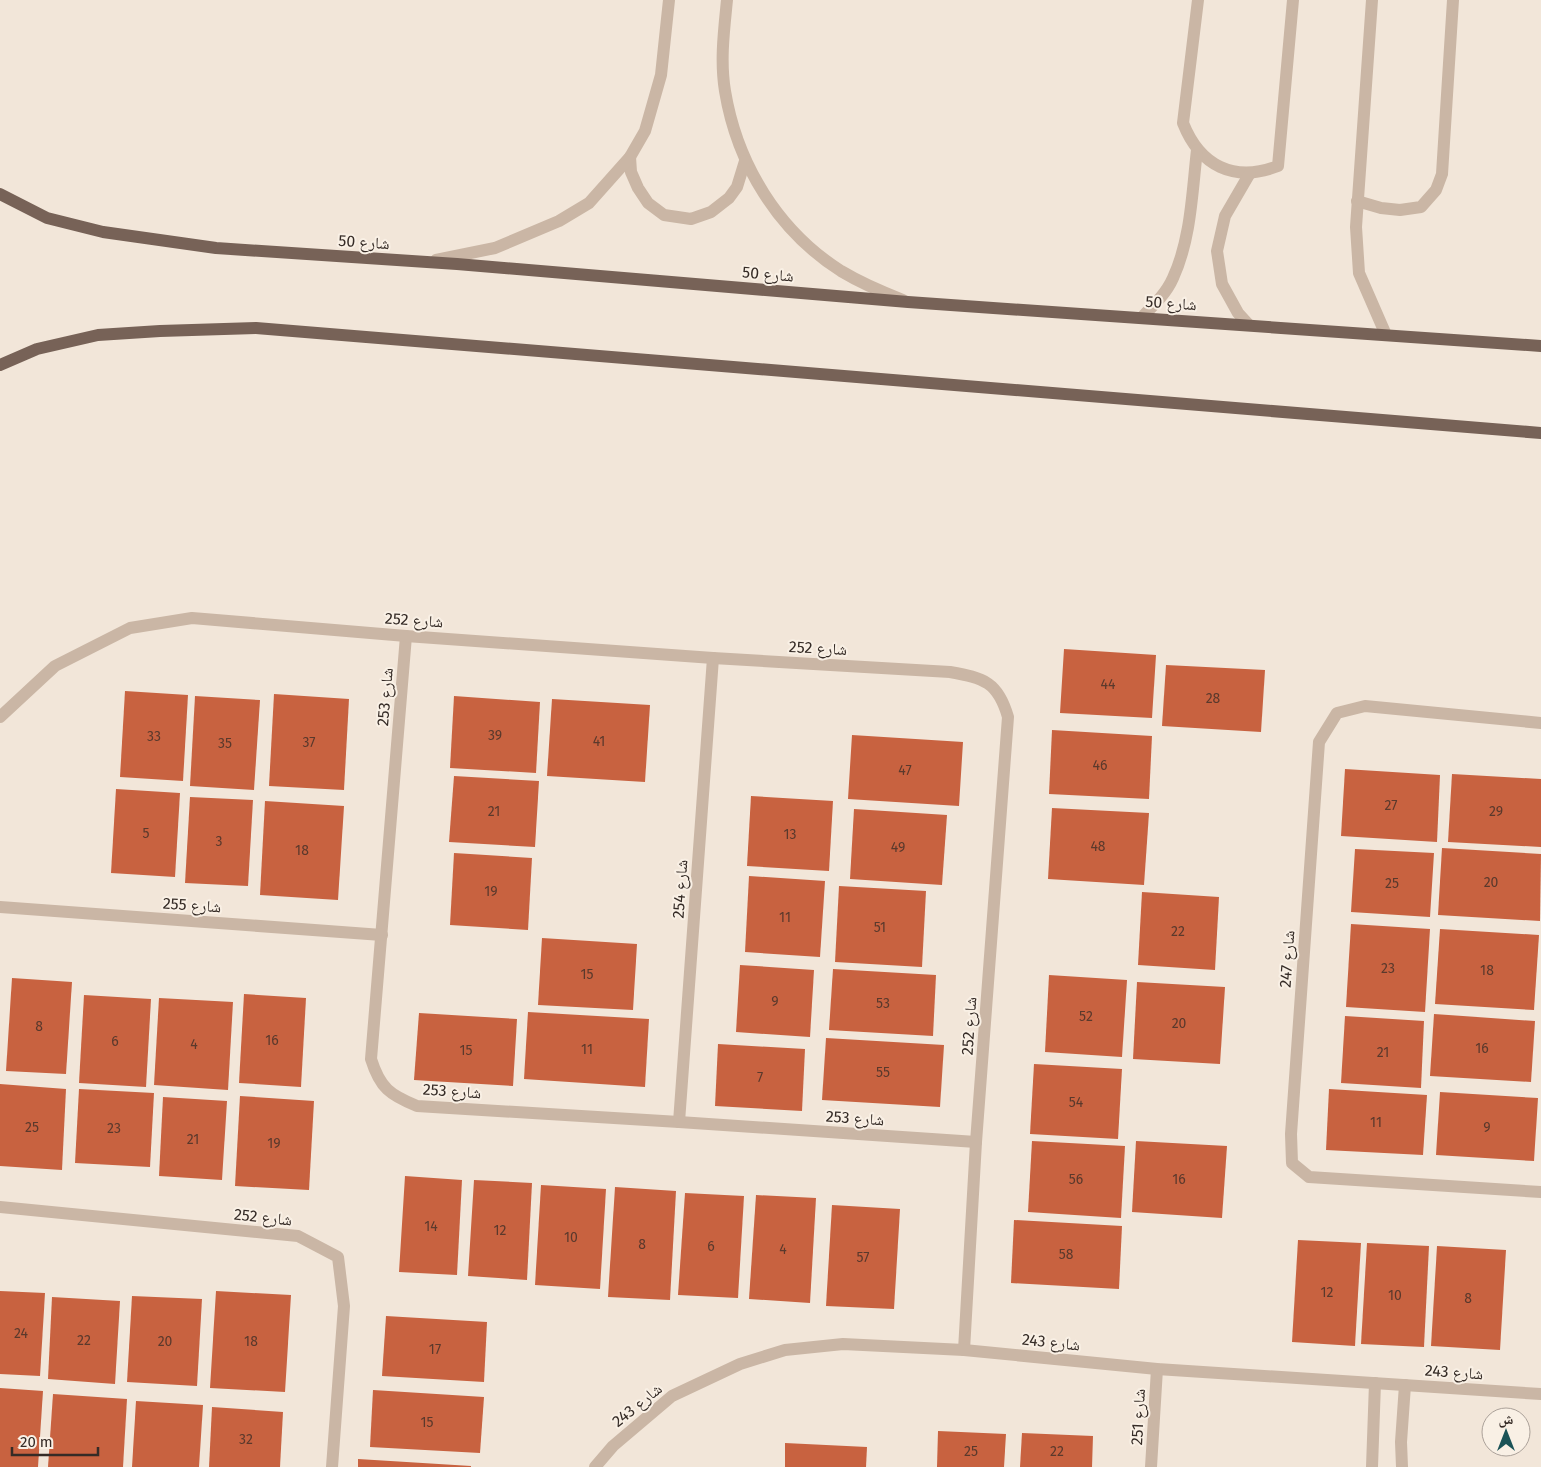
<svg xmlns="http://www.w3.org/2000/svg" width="1541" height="1467" viewBox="0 0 1541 1467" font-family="'Fira Sans','Noto Naskh Arabic',sans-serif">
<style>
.building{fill:#c86240}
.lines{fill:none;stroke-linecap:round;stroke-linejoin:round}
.minor{stroke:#cab6a5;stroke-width:12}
.major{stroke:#776257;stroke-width:12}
.labels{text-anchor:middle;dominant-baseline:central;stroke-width:4;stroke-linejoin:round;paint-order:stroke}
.number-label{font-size:14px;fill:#5a392c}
.street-label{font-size:16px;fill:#352b26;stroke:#f9f0e5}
</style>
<rect width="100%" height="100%" fill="#f2e6d9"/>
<g class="building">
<path d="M1064 649 1156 655 1152 718 1060 713Z"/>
<path d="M1166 665 1265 670 1261 732 1162 726Z"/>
<path d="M125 691 188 695 183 781 120 777Z"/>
<path d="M274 694 349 699 344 790 269 786Z"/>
<path d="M195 696 260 700 254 790 190 786Z"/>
<path d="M454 696 540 702 536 773 450 768Z"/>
<path d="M552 699 650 705 645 782 547 776Z"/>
<path d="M1052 730 1152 736 1149 799 1049 794Z"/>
<path d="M852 735 963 742 959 806 848 799Z"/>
<path d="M1345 769 1440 775 1437 842 1341 836Z"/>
<path d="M1452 774 1541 779V847L1448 842Z"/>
<path d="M454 776 539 781 535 847 449 842Z"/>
<path d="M116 789 180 793 175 877 111 873Z"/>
<path d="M751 796 833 801 829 871 747 866Z"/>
<path d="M190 797 253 800 248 886 185 883Z"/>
<path d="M265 801 344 806 338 900 260 895Z"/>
<path d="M1052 808 1149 813 1144 885 1048 879Z"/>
<path d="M854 809 947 815 942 885 850 879Z"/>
<path d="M1442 848 1541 854 1540 921 1438 915Z"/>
<path d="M1355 849 1434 853 1430 917 1351 912Z"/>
<path d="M454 853 532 858 528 930 450 925Z"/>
<path d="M749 876 825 881 820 957 745 952Z"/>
<path d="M839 886 926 891 922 967 835 962Z"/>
<path d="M1142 892 1219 897 1215 970 1138 965Z"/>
<path d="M1351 924 1430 929 1425 1012 1346 1007Z"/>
<path d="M1440 929 1539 935 1534 1010 1435 1004Z"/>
<path d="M542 938 637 944 633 1010 538 1005Z"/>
<path d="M740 965 814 970 810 1037 736 1032Z"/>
<path d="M833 969 936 975 933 1036 829 1030Z"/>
<path d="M1049 975 1127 980 1122 1057 1045 1052Z"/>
<path d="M12 978 72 982 66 1074 6 1071Z"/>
<path d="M1137 982 1225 987 1220 1064 1133 1059Z"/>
<path d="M244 994 306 998 301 1087 239 1083Z"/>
<path d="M84 995 151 999 146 1087 79 1083Z"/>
<path d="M159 998 233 1002 228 1090 154 1085Z"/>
<path d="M528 1012 649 1019 645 1087 524 1079Z"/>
<path d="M419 1013 517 1019 513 1086 414 1080Z"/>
<path d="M1434 1014 1535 1021 1531 1082 1430 1076Z"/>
<path d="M1345 1016 1424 1021 1421 1088 1341 1083Z"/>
<path d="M826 1038 944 1045 940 1107 822 1100Z"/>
<path d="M718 1044 805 1049 802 1111 715 1106Z"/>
<path d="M1034 1064 1122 1069 1118 1139 1030 1134Z"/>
<path d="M0 1084 66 1089 62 1170 0 1166Z"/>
<path d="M79 1089 154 1093 150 1167 75 1163Z"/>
<path d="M1329 1089 1427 1095 1423 1155 1326 1150Z"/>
<path d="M1440 1092 1538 1098 1534 1161 1436 1155Z"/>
<path d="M240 1096 314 1101 309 1190 235 1186Z"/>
<path d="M163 1097 227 1101 222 1180 159 1176Z"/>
<path d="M1032 1141 1125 1146 1121 1218 1028 1212Z"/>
<path d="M1136 1141 1227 1146 1222 1218 1132 1212Z"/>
<path d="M405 1176 462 1180 457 1275 399 1272Z"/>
<path d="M474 1180 532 1183 527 1280 468 1276Z"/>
<path d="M541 1185 606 1189 600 1289 535 1285Z"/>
<path d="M615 1187 676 1191 670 1300 608 1297Z"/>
<path d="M685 1193 744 1196 738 1298 678 1295Z"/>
<path d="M756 1195 816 1198 810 1303 749 1299Z"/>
<path d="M832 1205 900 1209 894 1309 826 1306Z"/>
<path d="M1014 1220 1122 1226 1119 1289 1011 1283Z"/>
<path d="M1298 1240 1361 1243 1355 1346 1292 1342Z"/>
<path d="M1367 1243 1429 1246 1424 1347 1361 1344Z"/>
<path d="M1437 1246 1506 1250 1500 1350 1431 1346Z"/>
<path d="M0 1291 45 1293 40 1376 0 1374Z"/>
<path d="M216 1291 291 1295 285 1392 210 1388Z"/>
<path d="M132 1296 202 1299 197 1386 127 1382Z"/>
<path d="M52 1297 120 1301 115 1384 48 1379Z"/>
<path d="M386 1316 487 1322 484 1382 382 1376Z"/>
<path d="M0 1388 43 1391 38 1467H0Z"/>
<path d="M373 1390 484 1397 480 1453 370 1447Z"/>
<path d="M53 1394 127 1399 123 1467H48Z"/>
<path d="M136 1401 203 1405 199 1467H132Z"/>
<path d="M212 1407 283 1412 280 1467H209Z"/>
<path d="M938 1431 1006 1434 1004 1467H937Z"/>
<path d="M1022 1433 1093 1436 1092 1467H1020Z"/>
<path d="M785 1443 867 1447 866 1467H785Z"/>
<path d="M358 1459 471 1466V1467H358Z"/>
</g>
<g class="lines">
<g class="minor">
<path d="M727 0C724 30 720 61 725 91 737 164 778 231 841 271 861 283 882 292 903 300"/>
<path d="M1198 0 1183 123C1200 166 1234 183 1278 166L1293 0"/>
<path d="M1372 0 1356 227 1359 273 1386 335"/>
<path d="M630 157 631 172 638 188 648 203 664 215 691 219 711 212 729 198 737 187 745 161"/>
<path d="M1357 201 1381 208 1400 210 1421 207 1436 190 1442 174 1453 0"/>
<path d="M436 260 495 248 559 221 589 203 630 157 645 131 661 75 669 0"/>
<path d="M1141 318C1153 306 1166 294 1173 278 1191 239 1192 193 1197 150"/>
<path d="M1249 325 1238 313 1222 284 1217 251 1225 216 1250 173"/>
<path d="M406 636 371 1059C380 1088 390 1095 417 1106L679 1122 976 1142"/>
<path d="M0 717 55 666 130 628 192 618 406 636 713 658 950 672C984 678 998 682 1008 717L976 1142 964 1350"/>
<path d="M1541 723 1365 706 1337 713 1319 742 1291 1134 1292 1163 1309 1177 1541 1192"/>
<path d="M0 907 382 935"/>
<path d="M679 1122 713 658"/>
<path d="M0 1207 298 1236 338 1257 344 1306 332 1467"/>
<path d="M595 1467 613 1446 672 1396 740 1364 785 1350 843 1344 964 1350 1157 1369 1541 1394"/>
<path d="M1151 1467 1157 1369"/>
<path d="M1372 1467 1375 1383"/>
<path d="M1402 1467 1401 1442 1405 1385"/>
</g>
<g class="major">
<path d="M0 194 47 218 103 232 216 248 457 264 908 302 1541 346"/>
<path d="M0 365 37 349 98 335 160 331 256 328 1541 433"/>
</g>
</g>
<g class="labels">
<g class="number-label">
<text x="1108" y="684">44</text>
<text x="1213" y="698">28</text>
<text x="495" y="735">39</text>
<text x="154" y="736">33</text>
<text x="599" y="741">41</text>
<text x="309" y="742">37</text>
<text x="225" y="743">35</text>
<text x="1100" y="765">46</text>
<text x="905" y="770">47</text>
<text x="1391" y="805">27</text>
<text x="494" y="811">21</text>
<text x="1496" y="811">29</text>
<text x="146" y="833">5</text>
<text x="790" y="834">13</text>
<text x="219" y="841">3</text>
<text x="1098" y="846">48</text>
<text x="898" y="847">49</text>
<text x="302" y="850">18</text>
<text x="1491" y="882">20</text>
<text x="1392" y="883">25</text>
<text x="491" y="891">19</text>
<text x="785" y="917">11</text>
<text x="880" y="927">51</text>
<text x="1178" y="931">22</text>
<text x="1388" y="968">23</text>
<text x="1487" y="970">18</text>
<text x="587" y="974">15</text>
<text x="775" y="1001">9</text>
<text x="883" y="1003">53</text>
<text x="1086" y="1016">52</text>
<text x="1179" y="1023">20</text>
<text x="39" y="1026">8</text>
<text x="272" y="1040">16</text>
<text x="115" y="1041">6</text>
<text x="194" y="1044">4</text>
<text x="1482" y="1048">16</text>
<text x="587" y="1049">11</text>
<text x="466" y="1050">15</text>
<text x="1383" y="1052">21</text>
<text x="883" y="1072">55</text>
<text x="760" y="1077">7</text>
<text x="1076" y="1102">54</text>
<text x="1376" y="1122">11</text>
<text x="32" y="1127">25</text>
<text x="1487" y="1127">9</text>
<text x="114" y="1128">23</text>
<text x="193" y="1139">21</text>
<text x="274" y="1143">19</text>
<text x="1076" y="1179">56</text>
<text x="1179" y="1179">16</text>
<text x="431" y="1226">14</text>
<text x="500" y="1230">12</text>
<text x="571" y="1237">10</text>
<text x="642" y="1244">8</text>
<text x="711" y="1246">6</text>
<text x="783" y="1249">4</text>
<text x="1066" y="1254">58</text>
<text x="863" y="1257">57</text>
<text x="1327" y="1292">12</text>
<text x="1395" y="1295">10</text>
<text x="1468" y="1298">8</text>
<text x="21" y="1333">24</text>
<text x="84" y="1340">22</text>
<text x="165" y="1341">20</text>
<text x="251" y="1341">18</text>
<text x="435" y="1349">17</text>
<text x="427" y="1422">15</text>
<text x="246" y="1439">32</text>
<text x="971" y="1451">25</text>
<text x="1057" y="1451">22</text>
</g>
<g class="street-label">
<text transform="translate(364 242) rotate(4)">شارع 50</text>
<text transform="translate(768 274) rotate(5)">شارع 50</text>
<text transform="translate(1171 303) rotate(4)">شارع 50</text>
<text transform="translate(414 620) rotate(4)">شارع 252</text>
<text transform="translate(818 648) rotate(3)">شارع 252</text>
<text transform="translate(385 697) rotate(-85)">شارع 253</text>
<text transform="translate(680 889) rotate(-86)">شارع 254</text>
<text transform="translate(192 905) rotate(4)">شارع 255</text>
<text transform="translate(1287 959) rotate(-86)">شارع 247</text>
<text transform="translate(969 1026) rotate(-86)">شارع 252</text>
<text transform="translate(452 1091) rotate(4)">شارع 253</text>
<text transform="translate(855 1118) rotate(4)">شارع 253</text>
<text transform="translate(263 1217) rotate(6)">شارع 252</text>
<text transform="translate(1051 1342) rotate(6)">شارع 243</text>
<text transform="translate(1454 1372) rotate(4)">شارع 243</text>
<text transform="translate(637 1405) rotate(-39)">شارع 243</text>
<text transform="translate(1138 1417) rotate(-87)">شارع 251</text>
</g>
</g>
<g transform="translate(1506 1432)"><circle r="24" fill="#f9f0e5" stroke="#aba199"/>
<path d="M0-4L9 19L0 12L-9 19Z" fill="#1b5357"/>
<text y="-8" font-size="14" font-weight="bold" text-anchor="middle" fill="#352b26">ش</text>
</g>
<path d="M12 1447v8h86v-8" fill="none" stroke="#352b26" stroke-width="2.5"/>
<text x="20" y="1447" font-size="15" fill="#352b26" stroke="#f9f0e5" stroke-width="4" paint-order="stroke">20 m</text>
</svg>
